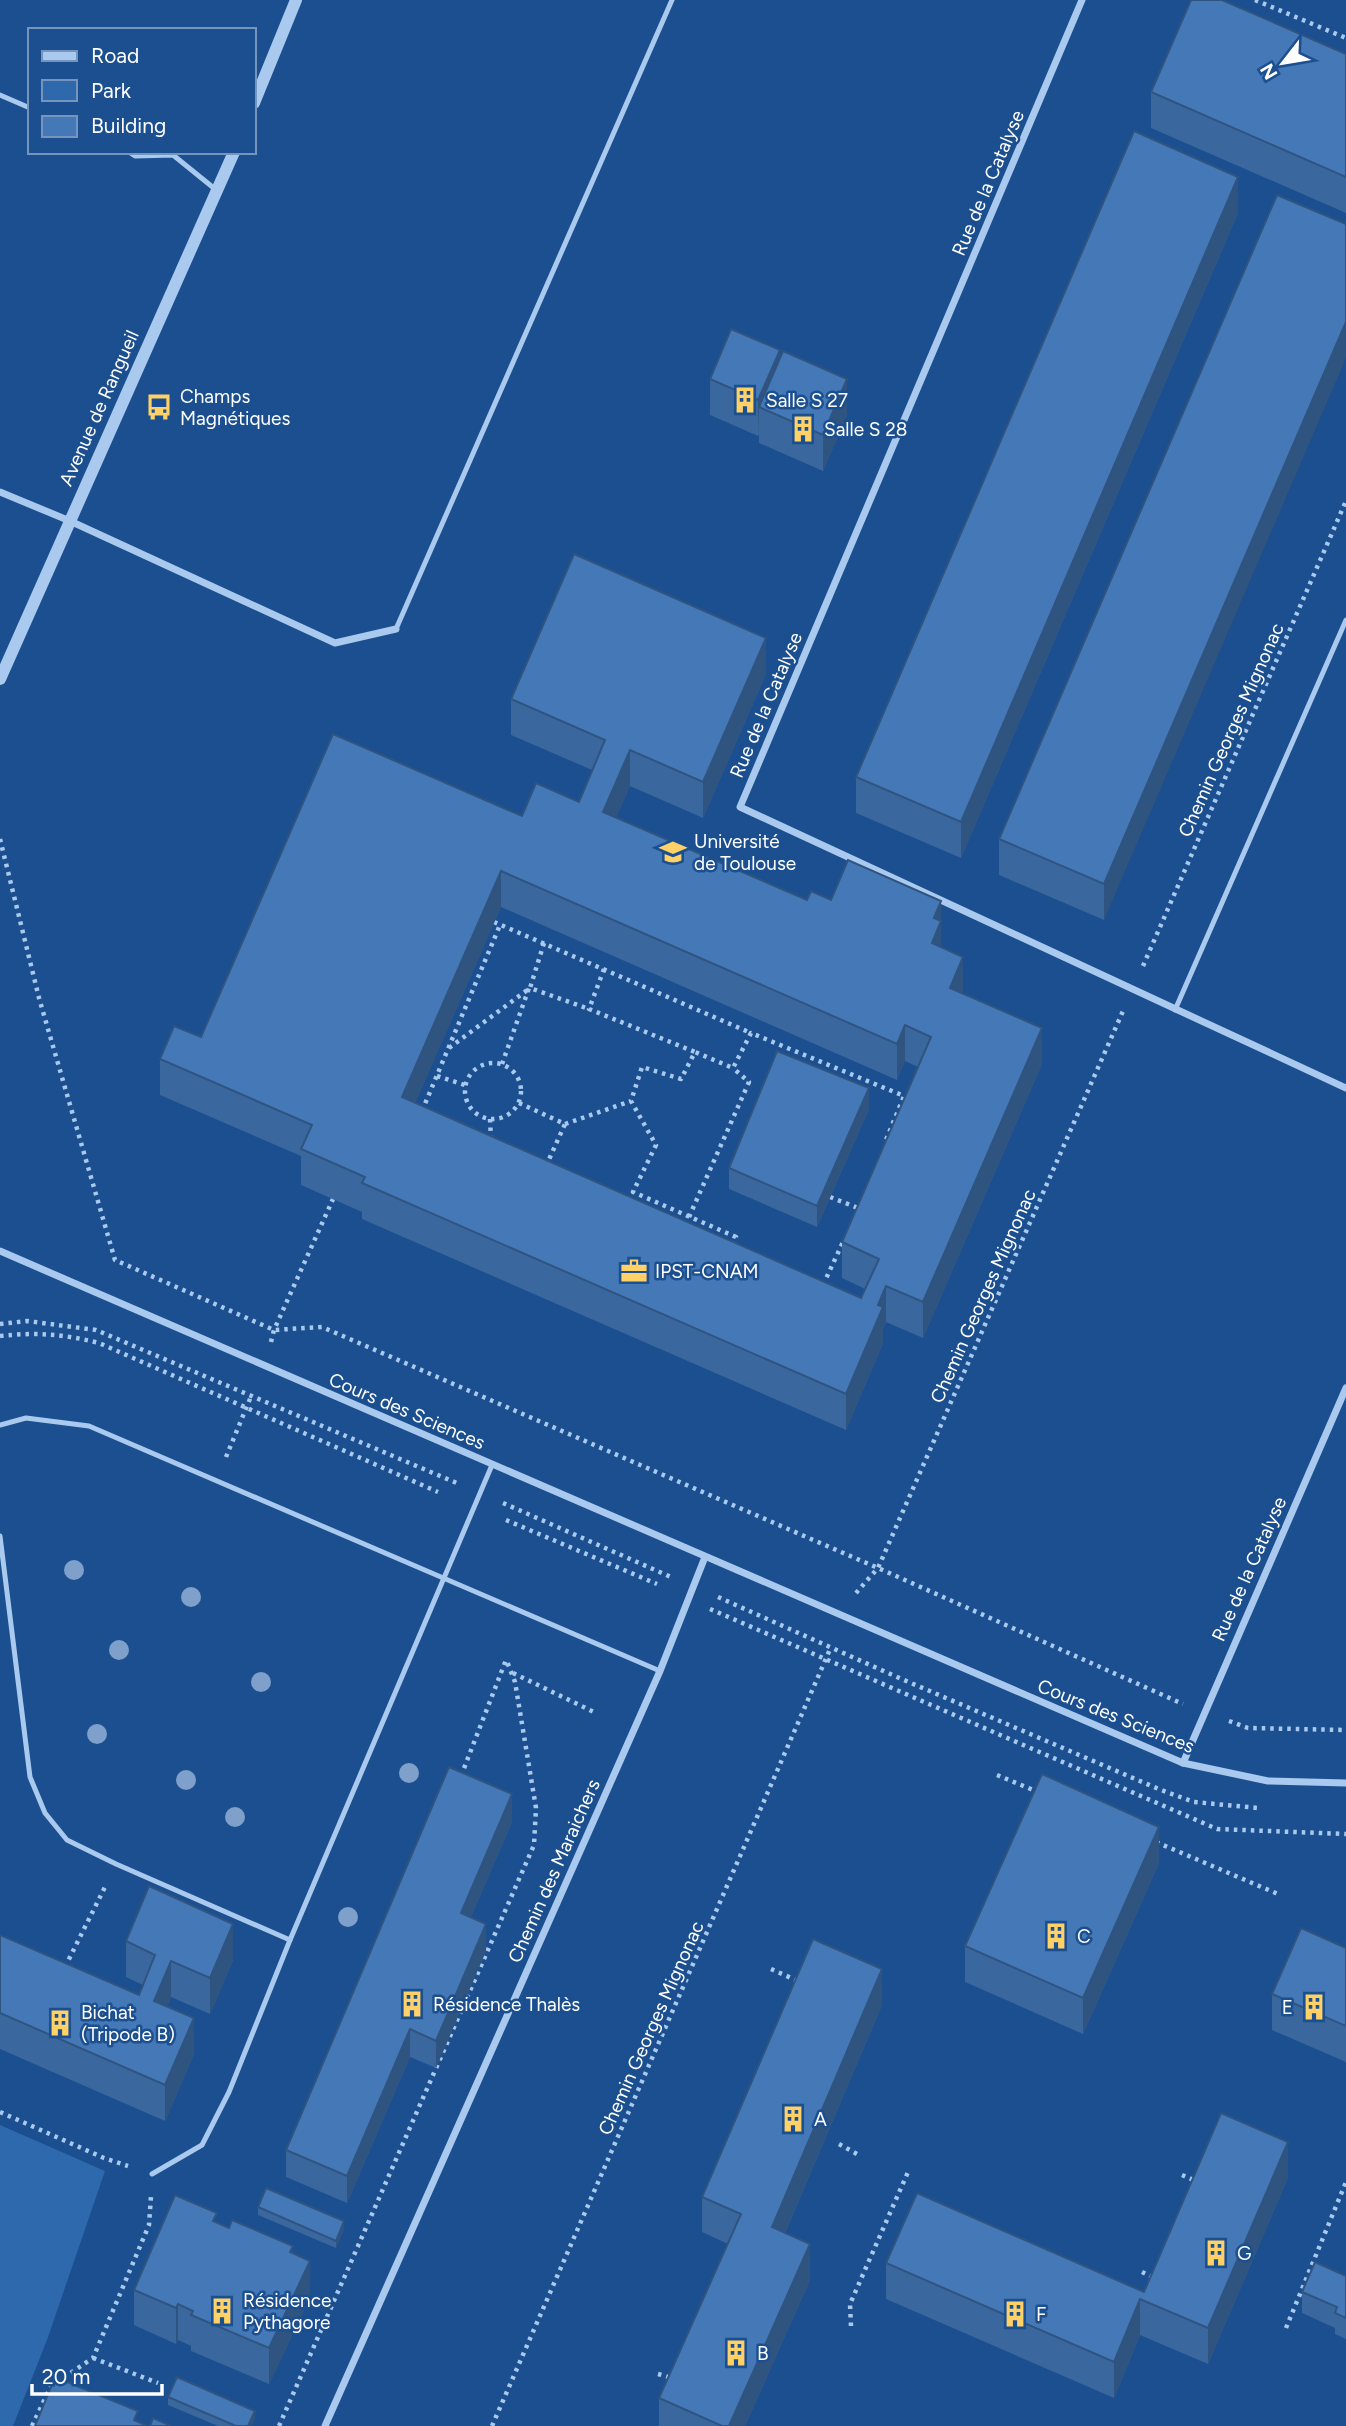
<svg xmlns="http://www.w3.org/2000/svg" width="1346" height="2426" viewBox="0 0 1346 2426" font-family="Figtree,sans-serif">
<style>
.green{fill:#2e69ad}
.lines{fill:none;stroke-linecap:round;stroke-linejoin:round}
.path{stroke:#a9c9ee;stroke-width:4.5;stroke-dasharray:3.5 5;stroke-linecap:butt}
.service{stroke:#a9c9ee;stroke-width:5}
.minor{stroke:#a9c9ee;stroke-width:7}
.tertiary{stroke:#a9c9ee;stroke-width:12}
.tree{fill:#7ea0ca}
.wall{fill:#3a679d;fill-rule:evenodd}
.shaded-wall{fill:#305480}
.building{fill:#4478b7;stroke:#305480;stroke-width:2;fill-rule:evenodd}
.labels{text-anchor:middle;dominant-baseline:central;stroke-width:5;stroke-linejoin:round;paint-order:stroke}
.street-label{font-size:19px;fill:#fff;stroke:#1b4f8f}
.poi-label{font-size:19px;fill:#fff;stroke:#1b4f8f;text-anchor:start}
</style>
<rect width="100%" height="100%" fill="#1b4f8f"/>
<path class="green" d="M0 2125 105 2171 47 2340 13 2426H0Z"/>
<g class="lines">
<g class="path">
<path d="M1255 0 1346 38"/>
<path d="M0 839 39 998 115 1260 274 1330 322 1327 878 1568 1183 1704"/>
<path d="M494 922 751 1033"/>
<path d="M544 943 530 988 589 1009"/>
<path d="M1143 966 1346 501"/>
<path d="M604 969 589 1009 695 1052"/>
<path d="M449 1048 530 988"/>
<circle cx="493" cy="1091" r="28"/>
<path d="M502 1064 529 988"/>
<path d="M437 1076 465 1085"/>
<path d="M519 1103 565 1124 546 1166"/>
<path d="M422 1111 500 925"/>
<path d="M490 1119 491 1139"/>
<path d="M565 1124 631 1101"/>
<path d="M830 1197 858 1208 857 1212"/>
<path d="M689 1217 749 1082 733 1068"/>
<path d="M733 1245 736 1237 633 1192 656 1145 631 1101 642 1067 681 1079 695 1052 733 1068 751 1033 904 1096 886 1140"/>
<path d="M823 1285 843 1242"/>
<path d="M0 1324 27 1321 96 1330 459 1484"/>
<path d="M0 1336C37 1332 63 1334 99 1343L438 1492"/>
<path d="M271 1342 274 1330 333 1199"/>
<path d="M226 1457 252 1394"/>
<path d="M503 1503 671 1577"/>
<path d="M506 1520 657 1584"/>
<path d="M856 1593 878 1568 1123 1011"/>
<path d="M718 1597 897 1677 1161 1790 1194 1802 1258 1808"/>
<path d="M710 1609 1217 1829 1346 1834"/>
<path d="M513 1673 596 1713"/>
<path d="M1229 1721 1248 1728 1346 1730"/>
<path d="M997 1775 1038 1792"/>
<path d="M461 1776 506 1660"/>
<path d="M1156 1842 1278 1894"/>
<path d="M65 1967 105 1887"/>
<path d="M771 1969 798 1981"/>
<path d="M0 2112 104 2158 128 2166"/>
<path d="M839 2144 857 2154"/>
<path d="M1182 2175 1198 2182"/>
<path d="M1142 2272 1156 2279"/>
<path d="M851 2326 850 2304 908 2172"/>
<path d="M1286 2328 1346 2182"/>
<path d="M93 2358 158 2383"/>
<path d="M658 2374 672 2378"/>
<path d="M32 2426 51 2386 93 2358 149 2225 151 2196"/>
<path d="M279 2426 534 1845 536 1808 515 1682 506 1659"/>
<path d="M492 2426 831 1647"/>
</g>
<g class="service">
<path d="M0 95 30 108"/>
<path d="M129 152 135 156 173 155 215 189"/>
<path d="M396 629 672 0"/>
<path d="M1175 1010 1346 620"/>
<path d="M0 1425 26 1418 89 1426 660 1671"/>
<path d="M0 1536 30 1777 45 1813 67 1840 116 1864 290 1940"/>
<path d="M152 2174 202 2145 229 2092 290 1940 492 1465"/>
</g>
<g class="minor">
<path d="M1082 0 740 807 1346 1088"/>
<path d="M0 492 70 521 335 643 396 629"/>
<path d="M0 1251 1183 1763 1268 1781 1346 1783"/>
<path d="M1183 1763 1346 1388"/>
<path d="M325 2426 660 1671 705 1557"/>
</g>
<g class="tertiary">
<path d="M254 103 296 0"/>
<path d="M0 679 234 152"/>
</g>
</g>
<g class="tree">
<circle cx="74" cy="1570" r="10"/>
<circle cx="191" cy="1597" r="10"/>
<circle cx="119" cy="1650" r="10"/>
<circle cx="261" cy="1682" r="10"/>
<circle cx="97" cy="1734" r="10"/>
<circle cx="409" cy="1773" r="10"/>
<circle cx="186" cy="1780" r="10"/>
<circle cx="235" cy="1817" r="10"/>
<circle cx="348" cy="1917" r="10"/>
</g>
<g class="wall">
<path d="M1346 54V213L1151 128V92Z"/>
<path d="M1277 195 1104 920 999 875V839Z"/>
<path d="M1238 213 961 858 856 813V777Z"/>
<path d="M780 359 847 415 823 471 759 443V435L758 436 710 415V379Z"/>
<path d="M766 674 703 818 630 786 616 817 807 900 941 901V947L963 994 1042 1064 923 1338 886 1322 883 1329V1343L846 1430 362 1219V1212L301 1185V1156L160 1095V1059L201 1037 522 816 579 802 592 770 511 735V699ZM501 907 897 1080 905 1061 918 1067 842 1242V1278L865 1289 861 1298 415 1103Z"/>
<path d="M869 1109 817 1227 729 1189V1168Z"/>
<path d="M512 1822 471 1917 486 1951 436 2068 410 2057 347 2203 286 2177V2150Z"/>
<path d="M1159 1863 1083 2034 965 1982V1946Z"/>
<path d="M0 1935 139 1995 143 1985 126 1977V1941L233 1960 210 2014 171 1997 167 2007 194 2054 165 2121 0 2049Z"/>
<path d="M1346 1948V2062L1272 2030V1994Z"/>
<path d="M882 2005 785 2233 810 2280 745 2426H659V2398L728 2244 702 2232V2197Z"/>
<path d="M1288 2178 1208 2364 1140 2335 1114 2398 886 2299V2263L1144 2292Z"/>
<path d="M258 2207 344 2229 336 2248 258 2215Z"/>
<path d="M217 2223 293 2254 310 2297 269 2384 191 2351V2346L178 2340 176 2344 134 2325V2290Z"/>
<path d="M1346 2276V2339L1335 2334V2328L1302 2313V2292Z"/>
<path d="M168 2397 255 2418 252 2426H218L168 2405Z"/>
</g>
<g class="shaded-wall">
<path d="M1238 177V213L961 858V822Z"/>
<path d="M1346 322V358L1104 920V884Z"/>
<path d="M780 350V386L759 407 758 436V400Z"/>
<path d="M847 379V415L823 471V435Z"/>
<path d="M766 638V674L703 818V782Z"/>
<path d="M630 750V786L603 848V812Z"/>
<path d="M501 871V907L402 1133V1097Z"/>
<path d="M941 901V922V921V957L932 943 934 918Z"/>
<path d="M963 957V993L950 1024V988Z"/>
<path d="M905 1025V1061L897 1080V1044Z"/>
<path d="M1042 1028V1064L923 1338V1302Z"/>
<path d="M869 1088V1109L817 1227V1206Z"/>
<path d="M886 1286V1322L883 1329V1343L846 1430V1394L878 1305Z"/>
<path d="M512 1794V1822L461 1940V1913Z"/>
<path d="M1159 1827V1863L1083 2034V1998Z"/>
<path d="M233 1924V1960L210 2014V1978Z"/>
<path d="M486 1924V1951L436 2068V2041Z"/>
<path d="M171 1961V1997L154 2037V2001Z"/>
<path d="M882 1969V2005L772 2263V2227Z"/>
<path d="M194 2018V2054L165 2121V2085Z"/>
<path d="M410 2029V2057L347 2203V2176Z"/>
<path d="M1288 2142V2178L1208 2364V2328Z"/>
<path d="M344 2221V2229L336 2248V2241Z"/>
<path d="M810 2244V2280L745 2426H729Z"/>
<path d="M310 2261V2297L269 2384V2348Z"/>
<path d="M1140 2299V2335L1114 2398V2362Z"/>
<path d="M178 2304V2340L176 2344V2308Z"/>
<path d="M255 2411V2418L252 2426H248Z"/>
</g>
<g class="building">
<path d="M1191 0H1222L1346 54V177L1151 92Z"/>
<path d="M1134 131 1238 177 961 822 856 777Z"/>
<path d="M1277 195 1346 224V322L1104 884 999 839Z"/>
<path d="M731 329 780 350 758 400 710 379Z"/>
<path d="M783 351 847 379 823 435 759 407Z"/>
<path d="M574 554 766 638 703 782 630 750 603 812 807 900 811 891 831 900 848 860 941 901 934 918 941 921 932 943 963 957 950 988 1042 1028 923 1302 886 1286 878 1305 883 1307 846 1394 362 1183 365 1177 301 1149 312 1125 160 1059 174 1026 201 1037 333 734 522 816 536 783 579 802 605 740 511 699ZM501 871 897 1044 905 1025 931 1037 842 1242 879 1259 861 1298 402 1097Z"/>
<path d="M777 1051 869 1088 817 1206 729 1168Z"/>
<path d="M449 1767 512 1794 461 1913 486 1924 436 2041 410 2029 347 2176 286 2150Z"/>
<path d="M1042 1774 1159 1827 1083 1998 965 1946Z"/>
<path d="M149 1886 233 1924 210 1978 171 1961 154 2001 194 2018 165 2085 0 2013V1935L139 1995 155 1955 126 1941Z"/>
<path d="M1301 1928 1346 1948V2026L1272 1994Z"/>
<path d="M813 1939 882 1969 772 2227 810 2244 729 2426H722L659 2398 741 2214 702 2197Z"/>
<path d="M1221 2113 1288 2142 1208 2328 1140 2299 1114 2362 886 2263 917 2193 1144 2292Z"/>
<path d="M266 2188 344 2221 336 2241 258 2207Z"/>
<path d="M175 2195 217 2213 213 2221 229 2228 232 2220 293 2246 290 2252 310 2261 269 2348 191 2315 193 2311 178 2304 176 2308 134 2290Z"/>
<path d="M1315 2262 1346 2276V2318L1335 2313 1337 2307 1302 2292Z"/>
<path d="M55 2377 138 2411 134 2420 147 2426H35Z"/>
<path d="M177 2377 255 2411 248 2426H236L168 2397Z"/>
<path d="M153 2418 171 2426H150Z"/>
</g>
<defs>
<g id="building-bare" transform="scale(2.1)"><path d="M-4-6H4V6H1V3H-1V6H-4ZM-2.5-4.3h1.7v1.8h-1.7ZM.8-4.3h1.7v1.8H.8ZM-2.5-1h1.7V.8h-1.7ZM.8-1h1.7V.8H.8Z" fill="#ffd166" stroke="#1b4f8f" stroke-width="2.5" paint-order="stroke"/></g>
<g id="bus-bare" transform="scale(2.1)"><path d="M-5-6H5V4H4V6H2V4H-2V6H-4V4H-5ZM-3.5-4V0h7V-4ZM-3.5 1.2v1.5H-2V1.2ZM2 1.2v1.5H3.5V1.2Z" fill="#ffd166" stroke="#1b4f8f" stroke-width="2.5" paint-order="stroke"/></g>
<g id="university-bare" transform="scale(2.1)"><path d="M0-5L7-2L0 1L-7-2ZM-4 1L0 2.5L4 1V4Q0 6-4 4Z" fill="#ffd166" stroke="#1b4f8f" stroke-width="2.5" paint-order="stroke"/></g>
<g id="office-bare" transform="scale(2.1)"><path d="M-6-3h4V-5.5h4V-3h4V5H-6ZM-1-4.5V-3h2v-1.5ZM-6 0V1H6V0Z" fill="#ffd166" stroke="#1b4f8f" stroke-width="2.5" paint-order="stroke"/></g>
</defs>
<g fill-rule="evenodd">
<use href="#building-bare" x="745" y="400"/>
<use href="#bus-bare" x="159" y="407"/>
<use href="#building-bare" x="803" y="429"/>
<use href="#university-bare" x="673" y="852"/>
<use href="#office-bare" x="634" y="1271"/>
<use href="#building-bare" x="1056" y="1936"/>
<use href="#building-bare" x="412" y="2004"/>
<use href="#building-bare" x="1314" y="2007"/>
<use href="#building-bare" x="60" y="2023"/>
<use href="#building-bare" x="793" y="2119"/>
<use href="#building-bare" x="1216" y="2253"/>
<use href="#building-bare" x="222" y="2311"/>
<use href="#building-bare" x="1015" y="2314"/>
<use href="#building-bare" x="736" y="2353"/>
</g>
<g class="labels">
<g class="street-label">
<text transform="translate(988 183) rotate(-67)">Rue de la Catalyse</text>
<text transform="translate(99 408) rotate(-66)">Avenue de Rangueil</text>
<text transform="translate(766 705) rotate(-67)">Rue de la Catalyse</text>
<text transform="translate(1231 730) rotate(-66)">Chemin Georges Mignonac</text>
<text transform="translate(983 1296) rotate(-66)">Chemin Georges Mignonac</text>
<text transform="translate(407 1411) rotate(23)">Cours des Sciences</text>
<text transform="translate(1249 1569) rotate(-66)">Rue de la Catalyse</text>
<text transform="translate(1116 1716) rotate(22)">Cours des Sciences</text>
<text transform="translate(554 1871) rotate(-66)">Chemin des Maraichers</text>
<text transform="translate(651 2028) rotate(-66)">Chemin Georges Mignonac</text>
</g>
<g class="poi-label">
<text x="180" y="396">Champs<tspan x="180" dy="22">Magnétiques</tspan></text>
<text x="766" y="400">Salle S 27</text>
<text x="824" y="429">Salle S 28</text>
<text x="694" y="841">Université<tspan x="694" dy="22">de Toulouse</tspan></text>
<text x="655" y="1271">IPST-CNAM</text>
<text x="1077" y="1936">C</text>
<text x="433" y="2004">Résidence Thalès</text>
<text x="1293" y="2007" text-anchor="end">E</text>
<text x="81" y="2012">Bichat<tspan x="81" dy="22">(Tripode B)</tspan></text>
<text x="814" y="2119">A</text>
<text x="1237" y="2253">G</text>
<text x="243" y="2300">Résidence<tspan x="243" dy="22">Pythagore</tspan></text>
<text x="1036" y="2314">F</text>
<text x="757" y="2353">B</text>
</g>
</g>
<rect x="28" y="28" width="228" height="126" fill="#1b4f8f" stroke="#7695bc" stroke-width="2"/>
<rect x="42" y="51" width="35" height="10" fill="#a9c9ee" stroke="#7695bc" stroke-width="2"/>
<text x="91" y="63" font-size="21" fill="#ffffff">Road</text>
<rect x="42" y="80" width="35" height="21" fill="#2e69ad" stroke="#7695bc" stroke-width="2"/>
<text x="91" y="98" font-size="21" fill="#ffffff">Park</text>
<rect x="42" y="116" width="35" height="21" fill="#4478b7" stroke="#7695bc" stroke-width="2"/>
<text x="91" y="133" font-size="21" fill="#ffffff">Building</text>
<g transform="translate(1283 63) rotate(239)" stroke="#1b4f8f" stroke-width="5" paint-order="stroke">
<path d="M0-5L12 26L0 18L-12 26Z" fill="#ffffff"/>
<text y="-10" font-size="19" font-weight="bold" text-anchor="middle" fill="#ffffff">N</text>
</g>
<path d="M32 2384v10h130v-10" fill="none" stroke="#ffffff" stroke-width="3.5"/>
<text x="42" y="2384" font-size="21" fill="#ffffff" stroke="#1b4f8f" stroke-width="5" paint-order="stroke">20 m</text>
</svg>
